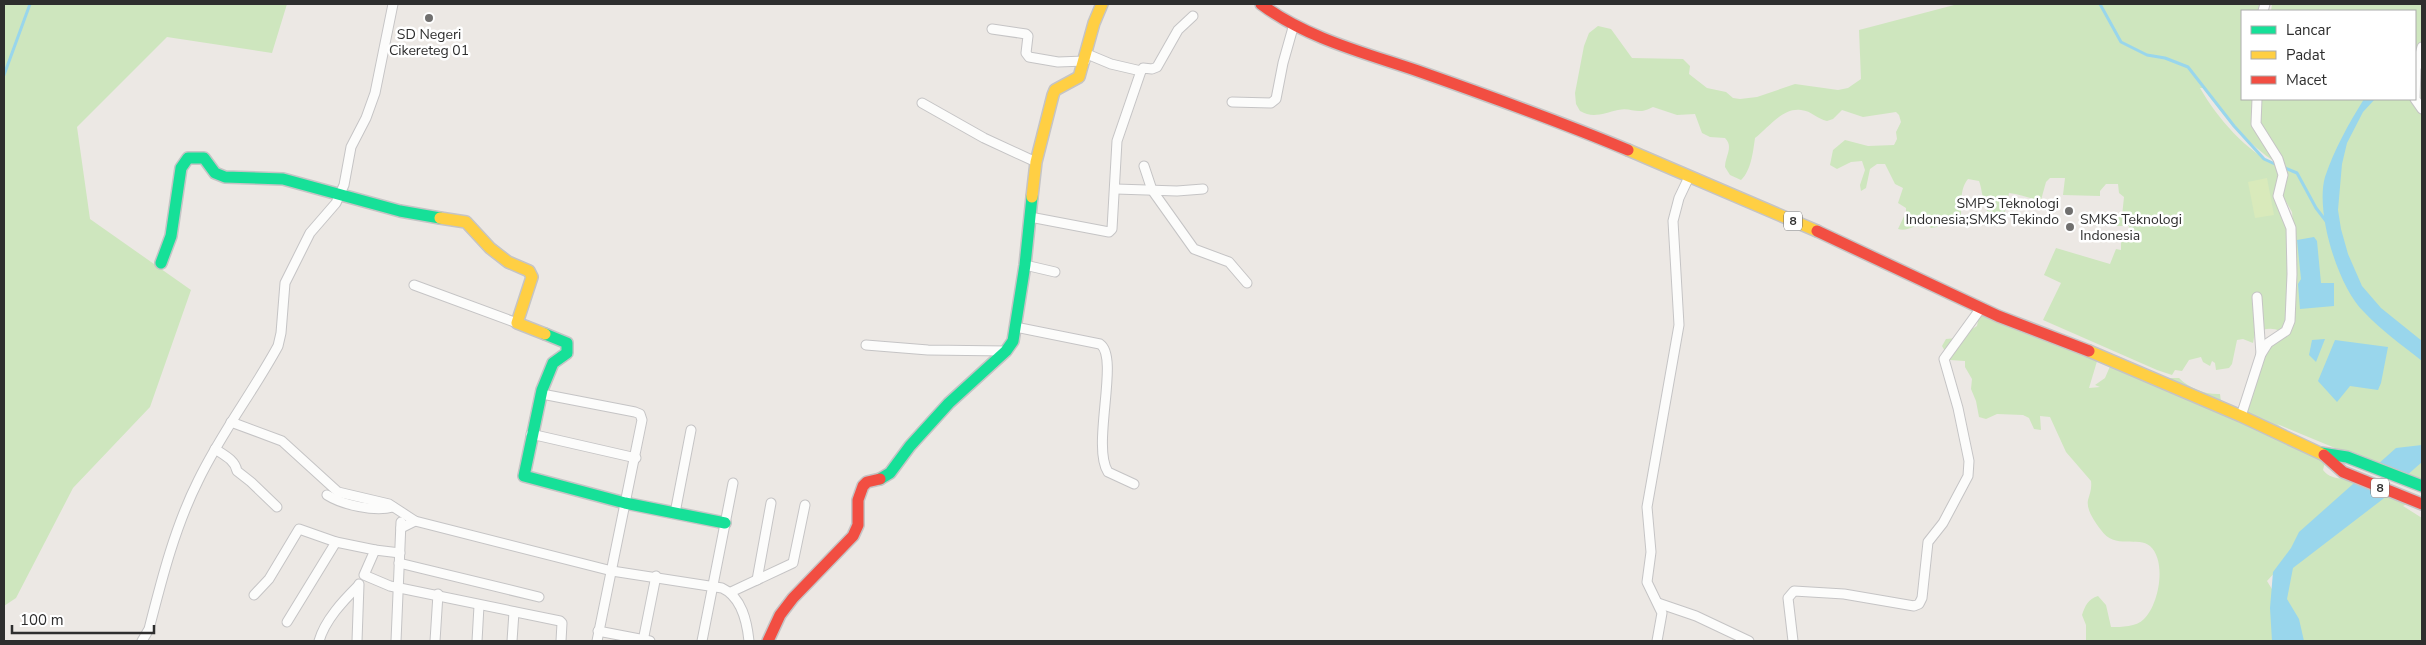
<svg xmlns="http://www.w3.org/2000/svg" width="2426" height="645" viewBox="0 0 2426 645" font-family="'Nunito Sans',sans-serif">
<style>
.green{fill:#cee6be}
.pitch{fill:#d9eabb}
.water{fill:#99d6ec}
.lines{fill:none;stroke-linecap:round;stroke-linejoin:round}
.stream{stroke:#99d6ec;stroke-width:3}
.street-casing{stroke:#c5c4c5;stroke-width:11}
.fast-casing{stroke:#c5c4c5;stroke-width:14}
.slow-casing{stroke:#c5c4c5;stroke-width:14}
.jam-casing{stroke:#c5c4c5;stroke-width:14}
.street{stroke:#fcfcfb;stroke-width:9}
.fast{stroke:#16e098;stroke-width:11}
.slow{stroke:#ffcf43;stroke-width:11}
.jam{stroke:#f24e42;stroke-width:11}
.poi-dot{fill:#706f6e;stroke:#fff;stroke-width:2}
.labels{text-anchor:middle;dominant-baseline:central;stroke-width:5;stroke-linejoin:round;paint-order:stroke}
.shield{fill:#fff;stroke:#6d6d6d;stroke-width:1}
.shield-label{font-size:12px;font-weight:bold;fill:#2e2e2e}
.poi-label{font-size:14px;fill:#2e2e2e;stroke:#fff}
</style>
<rect width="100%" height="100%" fill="#ece8e4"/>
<g class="green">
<path d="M4 4H287L272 53 167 37 77 127 90 219 191 290 150 407 73 488 16 598 4 606Z"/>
<path d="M1958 4H2269L2267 11H2242V99H2253V117L2274 161C2255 150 2214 107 2205 88H2200C2218 119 2246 151 2279 167V181L2288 221 2289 324 2280 331C2272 327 2264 329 2255 332L2253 343 2243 339 2237 340 2232 364 2229 368 2216 370 2215 363 2212 361 2210 366 2203 362 2201 357 2189 360 2182 371 2175 370 2172 375 2157 370 2043 320 2061 283 2044 275 2056 248 2110 264 2116 249 2121 250V243L2123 240H2130L2129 226H2114L2107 219 2122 216 2124 197 2119 193 2118 184H2106L2100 191V196L2063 195 2065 178H2050L2046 182 2041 200C2029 199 2020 194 2009 193L2006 209 2001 220C1982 219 1984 194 1979 181L1968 179C1958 191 1963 208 1960 222H1943L1937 227 1931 228 1926 223C1916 224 1908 232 1898 229L1906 212V208L1898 203 1903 188 1895 184 1885 164H1877L1870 169 1866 188 1861 191 1860 185 1865 170 1862 161 1851 162 1837 169 1830 165 1833 150 1845 140 1868 146 1894 145 1897 139 1896 132 1901 122 1899 115 1896 112 1863 117 1842 110 1833 119 1827 121C1817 119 1812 111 1801 110 1783 107 1768 128 1755 138 1753 152 1751 171 1741 180L1730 175 1725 167C1725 156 1734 147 1725 138L1710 137 1702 133 1695 114 1677 115 1653 107C1636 116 1633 107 1618 110 1604 113 1593 119 1580 111L1576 104 1575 93 1584 46 1589 33 1598 26 1611 29 1632 58 1683 59 1690 66 1689 74 1707 88 1726 92 1733 98 1740 99 1757 97 1795 84 1838 90 1848 88 1861 79 1859 30Z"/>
<path d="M2272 4H2422V484L2277 424 2326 458 2323 470C2332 482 2351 479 2364 476L2267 581 2275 594 2280 641H2086V625L2082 615C2085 606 2088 599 2098 596L2106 605 2111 627C2122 627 2136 627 2144 619 2159 605 2167 561 2150 546 2139 536 2114 550 2101 530 2095 522 2086 510 2088 500 2090 493 2092 488 2091 481L2066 452 2050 417 2040 416 2041 430 2034 429 2029 418 2023 415 1997 414 1986 419 1979 417 1976 401 1971 389 1972 379 1965 367V361L1950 360 1942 346 1946 339 1957 338 1977 326 1980 310 2098 358 2089 388 2100 387 2095 385 2105 378 2111 364 2169 378H2179C2189 388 2206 395 2220 394L2222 409 2248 412 2245 405 2269 340 2287 334 2293 328 2296 255 2292 212 2282 195 2284 178 2256 118 2258 99H2415V11H2271Z"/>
<path d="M2396 489 2419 498 2403 506 2422 518V641H2298L2285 598 2284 581 2296 560Z"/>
</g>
<path class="pitch" d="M2267 178 2274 215 2255 218 2248 182Z"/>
<g class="water">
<path d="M2364 99H2375L2363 112 2347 143 2342 164 2338 210 2341 229 2348 254 2362 286 2381 308 2422 341V361C2403 346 2381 330 2364 312 2338 287 2315 212 2325 177 2334 150 2349 123 2364 99Z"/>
<path d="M2314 237 2317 241 2321 283H2334V306L2300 309 2298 284 2301 279 2297 240Z"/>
<path d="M2325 339 2316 362 2309 355 2312 340Z"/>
<path d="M2335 340 2388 347 2381 383 2378 390 2350 386 2337 402 2318 381Z"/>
<path d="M2422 445V462L2405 477 2377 465 2396 448Z"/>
<path d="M2362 476 2396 489 2293 568 2287 599 2299 619 2304 641H2272L2270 608 2273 572 2291 548 2299 532Z"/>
</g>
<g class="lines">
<g class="stream">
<path d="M2100 4 2121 42 2147 55 2165 58 2188 67 2234 126 2264 159 2277 165"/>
<path d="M4 75 30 4"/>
<path d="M2283 167 2297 173 2316 208 2326 221"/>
</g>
<g class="street-casing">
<g id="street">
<path d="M2263 11 2265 4"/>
<path d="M992 29 1026 34 1028 36 1026 53 1029 57 1058 62 1085 61"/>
<path d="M2422 47 2416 69 2415 99 2422 109"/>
<path d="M1087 54 1111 64 1141 71"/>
<path d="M1232 102 1271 103 1276 99 1283 63 1294 24"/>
<path d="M922 103 984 138 1036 162"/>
<path d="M1144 166 1152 190 1194 249 1229 262 1247 283"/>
<path d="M1116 189 1177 191 1203 189"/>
<path d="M1030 217 1109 232 1112 229 1117 141 1141 71 1143 68 1152 69 1157 67 1178 30 1193 16"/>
<path d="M1025 265 1055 272"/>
<path d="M414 285 517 323"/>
<path d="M2257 297 2261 354"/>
<path d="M1015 327 1100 344C1120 357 1091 446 1108 472L1134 484"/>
<path d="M866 345 928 350 1006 351"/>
<path d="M542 394 635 412 640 414 642 420 597 641"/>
<path d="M2241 416 2261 354 2268 343 2286 331 2290 321 2292 274 2291 228 2278 196 2283 175 2278 159 2256 124 2257 99"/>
<path d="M231 422 282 441 338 492 389 504 415 521"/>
<path d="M531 434 636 458"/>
<path d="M215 449C224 455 235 460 237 471L251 482 277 507"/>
<path d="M327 495C343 505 375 512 393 507"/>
<path d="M675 513 691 430"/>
<path d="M401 528 415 521 612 571 722 588C742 597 747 622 749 641"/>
<path d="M375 550 400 553"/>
<path d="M399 563 539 597"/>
<path d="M757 580 771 503"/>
<path d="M731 592 793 563 805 505"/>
<path d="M254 595 269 579 299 529 336 542 375 550 364 575 390 586 560 621 562 623 561 641"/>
<path d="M1658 603 1696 616 1749 641"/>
<path d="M287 622 336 542"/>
<path d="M598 631 650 641"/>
<path d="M142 641 149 629C162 578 175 527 198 481 221 433 253 392 278 346L281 333 285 283 310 233 336 203 344 185 351 147 366 118 375 93 393 4"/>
<path d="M319 641C325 620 343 601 358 586"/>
<path d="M357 641 359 584"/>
<path d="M396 641 401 522"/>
<path d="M435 641 438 594"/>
<path d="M477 641 479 606"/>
<path d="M512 641 514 612"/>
<path d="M643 641 656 576"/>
<path d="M702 641 733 483"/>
<path d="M1657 641 1662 613 1647 582 1651 552 1647 507 1679 325 1673 221 1679 198 1689 177"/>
<path d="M1793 641 1788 598 1794 591 1844 594 1914 606 1919 604 1922 598 1928 542 1943 523 1968 476 1969 461 1958 408 1944 359 1981 308"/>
</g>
</g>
<g class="fast-casing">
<g id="fast">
<path d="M161 263 171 236 181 168 188 158H204L215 173 225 177 283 179 400 211 440 218"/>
<path d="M545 334 567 343V353L553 363 542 390 524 476 625 503 725 523"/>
<path d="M2321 453 2347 457 2422 486"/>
<path d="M880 479 890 473 910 446 949 403 1006 351 1013 341 1025 265 1032 197"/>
</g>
</g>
<g class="slow-casing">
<g id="slow">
<path d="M1628 150 1817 231"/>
<path d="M1032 197 1036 162 1053 95 1055 90 1079 77 1094 23 1102 4"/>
<path d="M440 218 466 222 490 248 508 262 529 271 532 277 517 323 545 334"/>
<path d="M2089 351 2241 416 2324 455"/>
</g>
</g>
<g class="jam-casing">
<g id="jam">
<path d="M1261 4C1306 38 1365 53 1418 71 1489 96 1559 121 1628 150"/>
<path d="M1817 231 1998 316 2089 351"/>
<path d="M2324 455 2343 472 2422 504"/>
<path d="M768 641 780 615 793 598 853 536 858 525V500L863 486 867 482 880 479"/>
</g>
</g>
<use href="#street" class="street"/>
<use href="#fast" class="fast"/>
<use href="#slow" class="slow"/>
<use href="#jam" class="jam"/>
</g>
<g class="poi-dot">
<circle cx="429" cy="18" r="5"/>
<circle cx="2069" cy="211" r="5"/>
<circle cx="2070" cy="227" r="5"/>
</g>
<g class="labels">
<g class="shield">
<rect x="1784" y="211.5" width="18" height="19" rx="4"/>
<rect x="2371" y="478.5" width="18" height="19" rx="4"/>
</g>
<g class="shield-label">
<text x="1793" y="221">8</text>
<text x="2380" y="488">8</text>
</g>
<g class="poi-label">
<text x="429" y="34">SD Negeri<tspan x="429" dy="16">Cikereteg 01</tspan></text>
<text x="2059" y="203" text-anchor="end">SMPS Teknologi<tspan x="2059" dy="16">Indonesia;SMKS Tekindo</tspan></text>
<text x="2080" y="219" text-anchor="start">SMKS Teknologi<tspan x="2080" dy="16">Indonesia</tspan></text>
</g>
</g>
<rect width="2426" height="645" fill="none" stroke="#2e2e2e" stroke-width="10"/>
<rect x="2241" y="10" width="175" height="90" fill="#ffffff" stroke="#ababab"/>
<rect x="2251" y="26" width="25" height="8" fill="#16e098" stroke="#ababab"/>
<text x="2286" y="35" font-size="15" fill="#2e2e2e">Lancar</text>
<rect x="2251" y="51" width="25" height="8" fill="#ffcf43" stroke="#ababab"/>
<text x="2286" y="60" font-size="15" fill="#2e2e2e">Padat</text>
<rect x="2251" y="76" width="25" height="8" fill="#f24e42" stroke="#ababab"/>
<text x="2286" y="85" font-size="15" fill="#2e2e2e">Macet</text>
<path d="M12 625v8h142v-8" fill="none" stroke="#2e2e2e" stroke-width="2.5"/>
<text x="20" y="625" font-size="15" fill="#2e2e2e" stroke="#ffffff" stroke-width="4" paint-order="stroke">100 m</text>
</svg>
